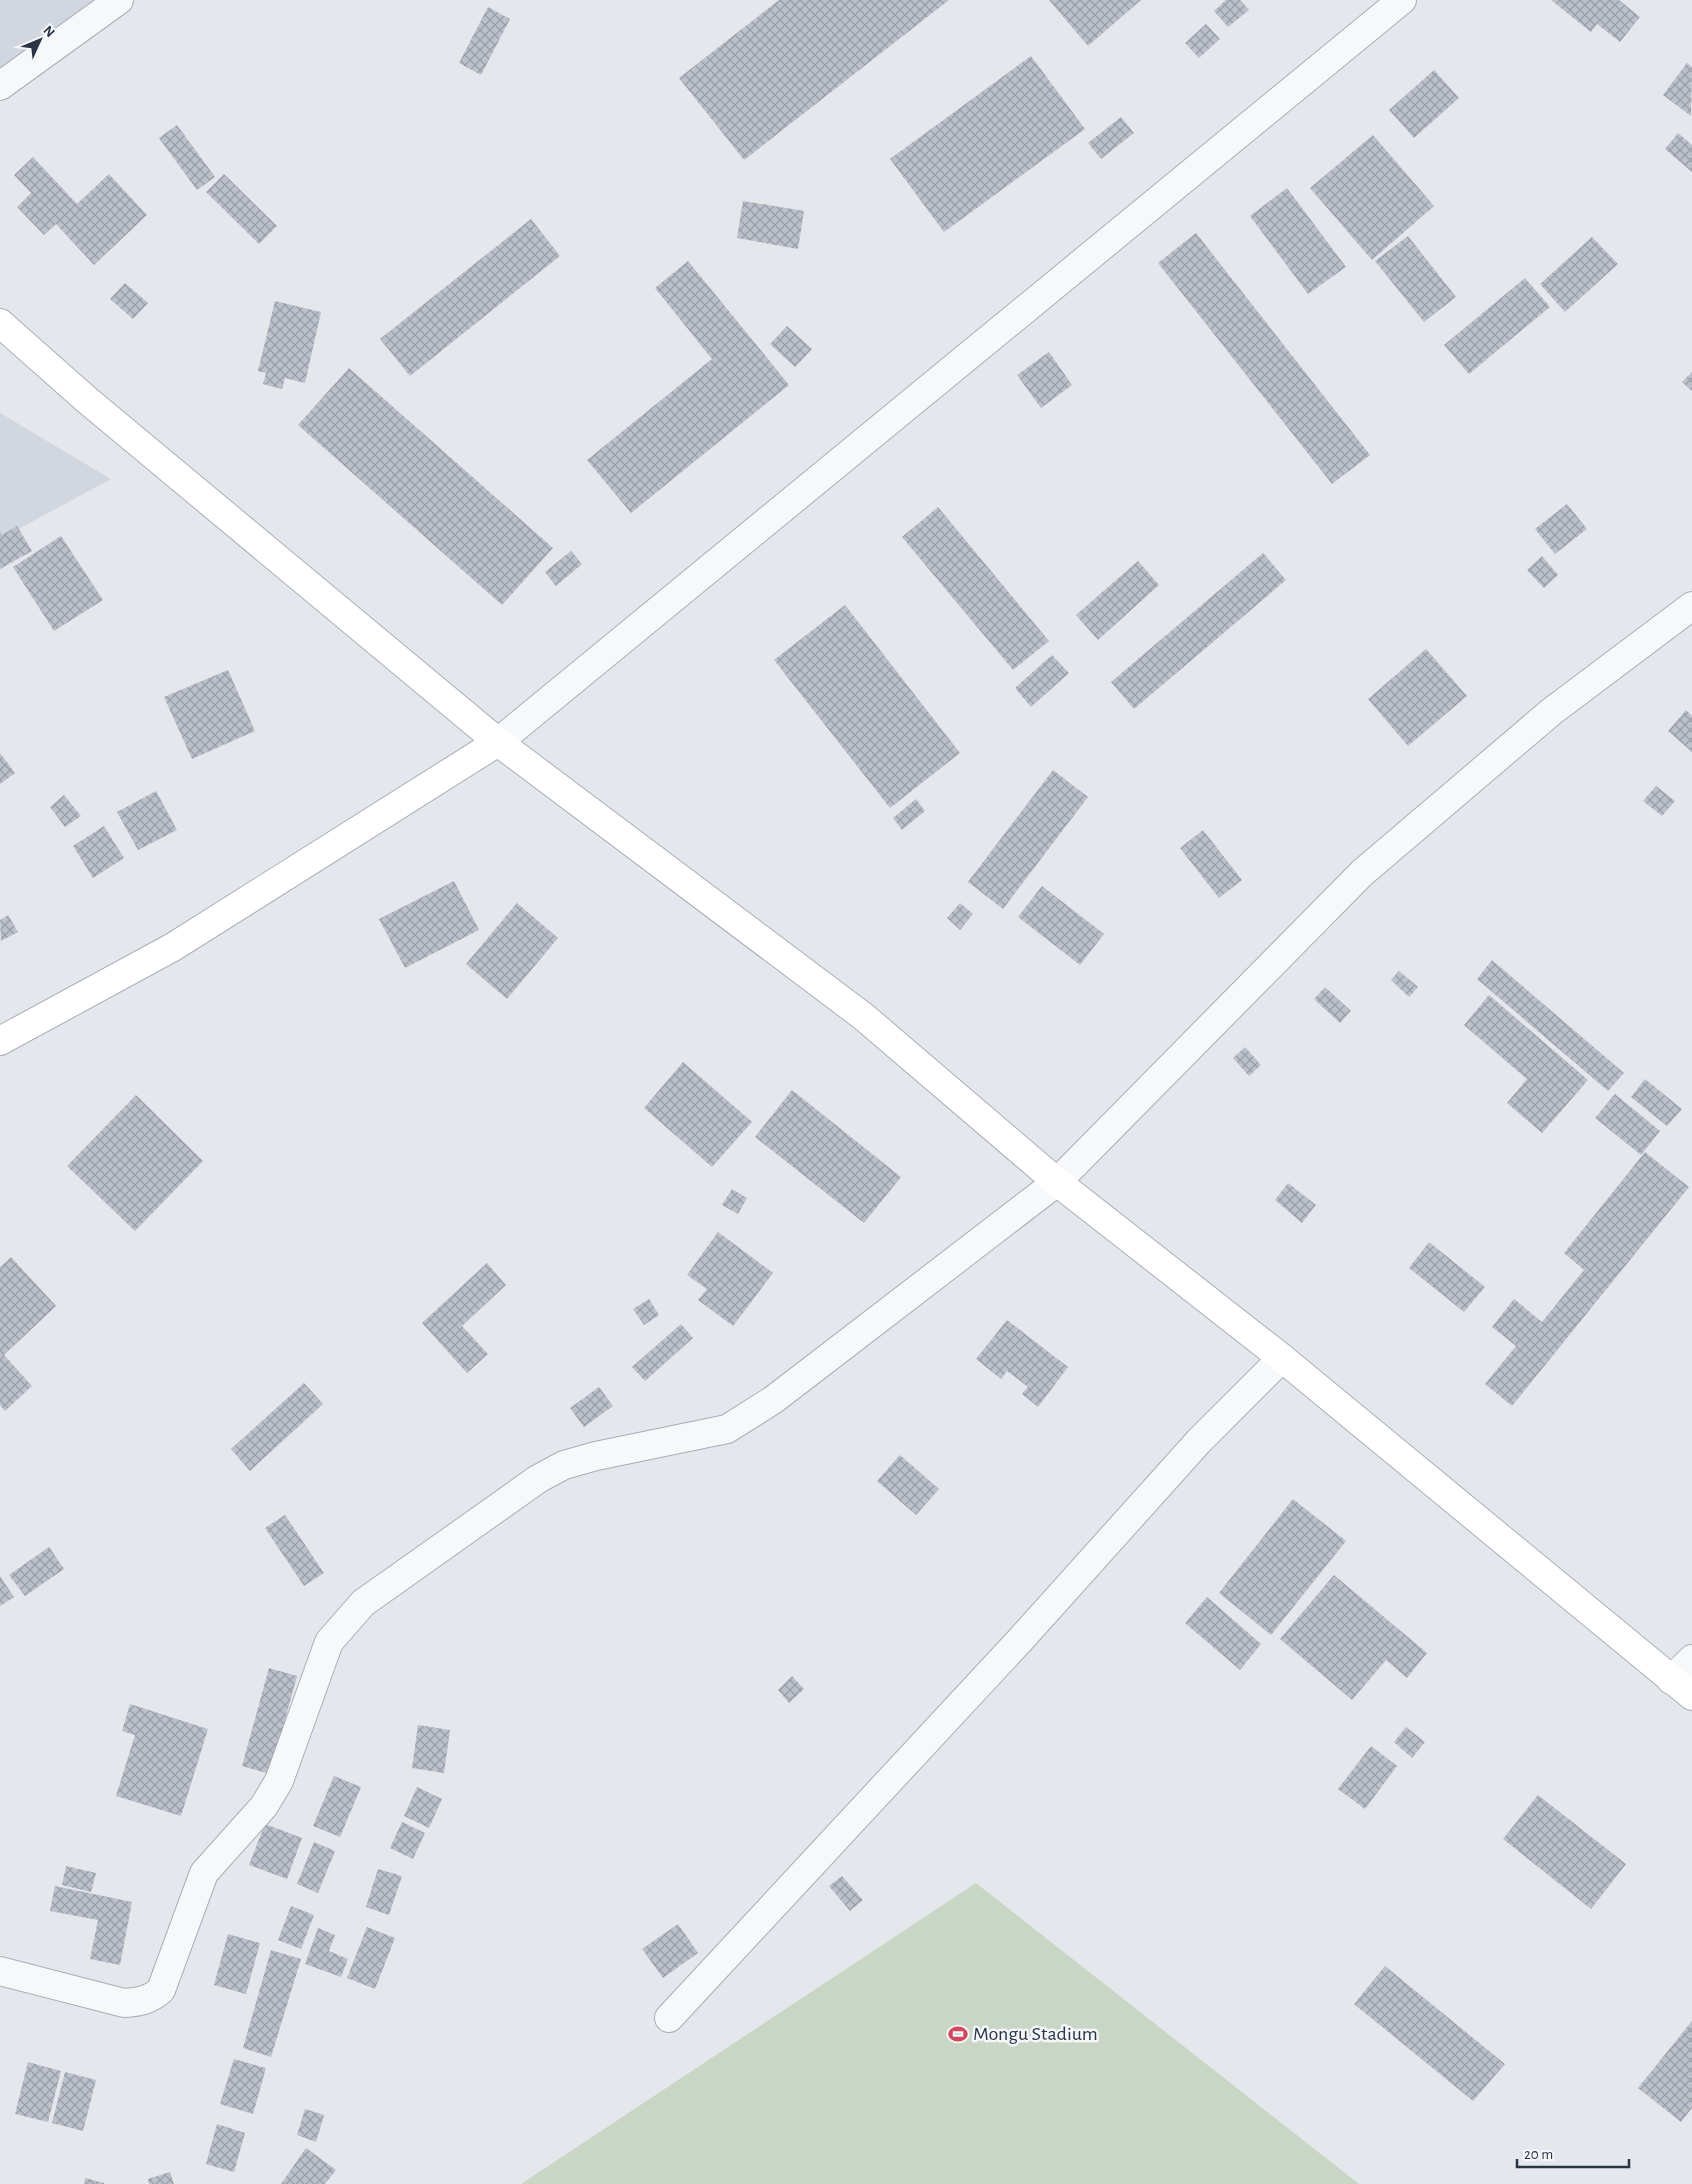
<svg xmlns="http://www.w3.org/2000/svg" width="1692" height="2184" viewBox="0 0 1692 2184" font-family="'Alegreya Sans',sans-serif">
<style>
.built{fill:#d2d6de}
.green{fill:#c9d6c5}
.building{fill:url(#building-cross-hatch)}
.lines{fill:none;stroke-linecap:round;stroke-linejoin:round}
.street-casing{stroke:#a9aeb7;stroke-width:30}
.secondary-casing{stroke:#a9aeb7;stroke-width:30}
.street{stroke:#f7f8fa;stroke-width:28}
.secondary{stroke:#fff;stroke-width:28}
.labels{text-anchor:middle;dominant-baseline:central;stroke-width:5;stroke-linejoin:round;paint-order:stroke}
.poi-label{font-size:20px;fill:#2b3445;stroke:#f4f6f9;text-anchor:start}
</style>
<defs>
<pattern id="building-cross-hatch" width="8" height="8" patternUnits="userSpaceOnUse" patternTransform="scale(1.25)"><rect width="8" height="8" fill="#bbc0ca"/><path d="M0 0l8 8M0 8l8-8" fill="none" stroke="#989da6"/></pattern>
</defs>
<rect width="100%" height="100%" fill="#e4e7ec"/>
<g class="built">
<path d="M0 0H117L0 87Z"/>
<path d="M0 413 111 479 0 539Z"/>
</g>
<path class="green" d="M976 1883 1359 2184H521Z"/>
<g class="building">
<path d="M779 0H949L744 160 679 78Z"/>
<path d="M1049 0H1141L1088 46Z"/>
<path d="M1226 0H1240L1249 10 1228 27 1214 11Z"/>
<path d="M1551 0H1619L1640 17 1620 42 1597 24 1591 32Z"/>
<path d="M488 7 510 19 481 75 459 63Z"/>
<path d="M1206 24 1220 39 1199 58 1185 43Z"/>
<path d="M1031 56 1085 129 944 232 890 159Z"/>
<path d="M1687 63 1692 67 1691 116 1663 95Z"/>
<path d="M1434 70 1459 98 1414 138 1389 110Z"/>
<path d="M1121 117 1134 133 1101 159 1088 143Z"/>
<path d="M177 125 215 177 197 190 159 138Z"/>
<path d="M1678 133 1692 145V172L1665 149Z"/>
<path d="M1373 135 1434 206 1372 260 1310 188Z"/>
<path d="M33 157 77 204 109 174 147 215 94 265 56 224 44 235 17 207 31 193 14 175Z"/>
<path d="M224 174 277 226 259 244 206 192Z"/>
<path d="M1287 188 1346 267 1308 294 1250 216Z"/>
<path d="M743 201 804 211 798 249 737 238Z"/>
<path d="M531 219 560 256 410 376 380 339Z"/>
<path d="M1196 233 1370 455 1332 484 1158 263Z"/>
<path d="M1408 236 1456 297 1424 322 1375 261Z"/>
<path d="M1592 237 1618 264 1565 312 1540 284Z"/>
<path d="M688 261 789 385 631 513 587 460 712 359 655 288Z"/>
<path d="M1525 278 1550 307 1469 374 1444 345Z"/>
<path d="M125 283 148 303 133 319 110 299Z"/>
<path d="M275 301 321 312 305 383 285 378 282 389 263 384 266 373 258 371Z"/>
<path d="M787 326 812 349 795 367 770 344Z"/>
<path d="M1049 352 1072 385 1041 408 1017 375Z"/>
<path d="M349 368 553 548 502 605 298 425Z"/>
<path d="M1692 372V391L1682 382Z"/>
<path d="M1567 504 1587 529 1555 554 1535 529Z"/>
<path d="M938 507 1049 641 1013 670 902 537Z"/>
<path d="M17 526 32 551 0 569V531L2 535Z"/>
<path d="M61 536 103 600 54 631 13 567Z"/>
<path d="M571 551 582 564 556 586 545 572Z"/>
<path d="M1263 553 1286 580 1134 709 1111 682Z"/>
<path d="M1542 556 1558 575 1544 588 1527 570Z"/>
<path d="M1138 561 1159 585 1098 640 1076 615Z"/>
<path d="M845 605 960 753 890 808 774 660Z"/>
<path d="M1426 649 1467 696 1408 746 1368 699Z"/>
<path d="M1052 655 1069 673 1031 707 1015 688Z"/>
<path d="M228 670 255 731 192 759 164 697Z"/>
<path d="M1686 710 1692 716V752L1668 731Z"/>
<path d="M0 753 15 773 0 784Z"/>
<path d="M1053 770 1088 797 1003 909 968 882Z"/>
<path d="M1656 786 1675 801 1662 816 1643 801Z"/>
<path d="M156 791 177 830 138 850 117 812Z"/>
<path d="M64 795 81 816 65 827 50 807Z"/>
<path d="M916 799 925 811 902 830 893 818Z"/>
<path d="M104 826 124 858 93 878 73 846Z"/>
<path d="M1203 830 1242 880 1219 898 1180 848Z"/>
<path d="M454 881 479 930 405 968 379 919Z"/>
<path d="M1042 886 1104 934 1080 965 1018 917Z"/>
<path d="M517 903 558 938 507 999 466 964Z"/>
<path d="M960 903 973 914 960 930 947 918Z"/>
<path d="M8 915 18 932 1 941 0 920Z"/>
<path d="M1492 960 1624 1073 1608 1091 1477 979Z"/>
<path d="M1399 971 1418 987 1409 997 1391 980Z"/>
<path d="M1325 987 1351 1011 1340 1023 1314 999Z"/>
<path d="M1489 995 1588 1080 1542 1133 1507 1103 1527 1079 1464 1025Z"/>
<path d="M1245 1047 1261 1065 1249 1076 1233 1058Z"/>
<path d="M683 1062 752 1122 712 1167 644 1108Z"/>
<path d="M1645 1079 1682 1109 1667 1126 1631 1097Z"/>
<path d="M792 1090 901 1177 864 1223 755 1137Z"/>
<path d="M1615 1094 1660 1131 1641 1155 1595 1118Z"/>
<path d="M136 1095 203 1161 135 1231 67 1166Z"/>
<path d="M1645 1152 1689 1187 1512 1406 1485 1384 1516 1346 1492 1327 1514 1299 1542 1322 1584 1270 1564 1253Z"/>
<path d="M1288 1183 1316 1205 1302 1223 1275 1200Z"/>
<path d="M732 1189 747 1198 738 1214 722 1205Z"/>
<path d="M718 1232 773 1273 733 1326 698 1300 707 1289 687 1275Z"/>
<path d="M1429 1242 1485 1287 1464 1312 1409 1268Z"/>
<path d="M11 1257 56 1306 4 1355 32 1386 5 1411 0 1405V1267Z"/>
<path d="M487 1263 506 1285 462 1326 488 1354 467 1373 422 1323Z"/>
<path d="M649 1299 659 1315 644 1325 633 1309Z"/>
<path d="M1007 1320 1068 1367 1038 1407 1022 1394 1028 1387 1007 1371 1001 1379 976 1359Z"/>
<path d="M681 1324 693 1338 645 1381 632 1367Z"/>
<path d="M304 1383 323 1404 250 1471 231 1449Z"/>
<path d="M599 1387 613 1406 584 1427 570 1408Z"/>
<path d="M900 1455 939 1489 916 1515 877 1481Z"/>
<path d="M1293 1499 1346 1541 1271 1635 1219 1593Z"/>
<path d="M285 1515 324 1573 304 1586 265 1528Z"/>
<path d="M49 1547 64 1569 25 1596 9 1575Z"/>
<path d="M1334 1575 1427 1653 1407 1678 1386 1660 1352 1700 1280 1639Z"/>
<path d="M0 1576 14 1597 0 1606Z"/>
<path d="M1207 1597 1261 1644 1240 1670 1185 1623Z"/>
<path d="M269 1668 297 1676 270 1774 242 1766Z"/>
<path d="M792 1676 804 1689 789 1703 778 1690Z"/>
<path d="M130 1704 208 1729 181 1816 116 1796 135 1735 122 1731Z"/>
<path d="M418 1725 450 1730 444 1773 412 1768Z"/>
<path d="M1406 1727 1425 1742 1412 1758 1394 1742Z"/>
<path d="M1371 1746 1397 1766 1365 1809 1338 1789Z"/>
<path d="M334 1776 361 1787 340 1837 313 1826Z"/>
<path d="M417 1787 442 1799 429 1828 404 1816Z"/>
<path d="M1538 1795 1626 1864 1591 1909 1503 1839Z"/>
<path d="M402 1822 425 1833 413 1859 390 1848Z"/>
<path d="M265 1824 302 1838 287 1879 249 1865Z"/>
<path d="M314 1842 335 1851 318 1893 297 1884Z"/>
<path d="M66 1866 96 1873 91 1892 62 1885Z"/>
<path d="M378 1869 402 1876 389 1915 366 1907Z"/>
<path d="M842 1876 863 1900 850 1911 829 1886Z"/>
<path d="M55 1886 132 1902 120 1965 90 1959 98 1920 50 1911Z"/>
<path d="M291 1906 314 1915 301 1949 278 1940Z"/>
<path d="M678 1924 698 1953 663 1978 642 1949Z"/>
<path d="M367 1927 395 1938 375 1989 347 1978Z"/>
<path d="M318 1928 335 1935 329 1951 348 1959 341 1977 305 1964Z"/>
<path d="M228 1934 260 1943 246 1994 214 1985Z"/>
<path d="M271 1950 301 1959 271 2057 243 2048Z"/>
<path d="M1385 1966 1505 2064 1473 2101 1354 2004Z"/>
<path d="M1692 2021V2108L1681 2122 1638 2088Z"/>
<path d="M234 2059 266 2068 253 2114 220 2104Z"/>
<path d="M28 2062 61 2071 48 2122 15 2114Z"/>
<path d="M65 2072 96 2080 83 2131 52 2123Z"/>
<path d="M305 2109 324 2115 316 2142 297 2135Z"/>
<path d="M217 2124 245 2133 234 2172 206 2164Z"/>
<path d="M306 2148 336 2170 325 2184H281Z"/>
<path d="M170 2172 174 2184H149L148 2179Z"/>
<path d="M85 2178 104 2183V2184H84Z"/>
</g>
<g class="lines">
<g class="street-casing">
<g id="street">
<path d="M0 86 119 0"/>
<path d="M498 742 1402 0"/>
<path d="M1671 1680 1692 1659"/>
<path d="M0 1971 124 2003C140 2002 150 2000 161 1990L204 1873 264 1806 279 1781 329 1642 363 1603 538 1479 564 1465 596 1456 727 1429 773 1400 1057 1182 1362 873 1551 712 1692 606"/>
<path d="M669 2018 1022 1638 1199 1441 1282 1358"/>
</g>
</g>
<g class="secondary-casing">
<g id="secondary">
<path d="M0 323 87 400 498 742 864 1017 1057 1182 1282 1358 1692 1696"/>
<path d="M0 1041 173 947 498 742"/>
</g>
</g>
<use href="#street" class="street"/>
<use href="#secondary" class="secondary"/>
</g>
<defs>
<g id="stadium-bare" transform="scale(1.5)"><path d="M0-5a6.5 5 0 1 0 0 10a6.5 5 0 1 0 0-10ZM-3.5-1.8h7v3.6h-7Z" fill="#d1495b" stroke="#f4f6f9" stroke-width="2.5" paint-order="stroke"/></g>
</defs>
<g fill-rule="evenodd">
<use href="#stadium-bare" x="958" y="2034"/>
</g>
<g class="labels">
<g class="poi-label">
<text x="973" y="2034">Mongu Stadium</text>
</g>
</g>
<g transform="translate(40 40) rotate(46)" stroke="#f4f6f9" stroke-width="4" paint-order="stroke">
<path d="M0-4L9 19L0 12L-9 19Z" fill="#2b3445"/>
<text y="-8" font-size="14" font-weight="bold" text-anchor="middle" fill="#2b3445">N</text>
</g>
<path d="M1517 2159v8h112v-8" fill="none" stroke="#2b3445" stroke-width="2.5"/>
<text x="1524" y="2159" font-size="15" fill="#2b3445" stroke="#f4f6f9" stroke-width="4" paint-order="stroke">20 m</text>
</svg>
